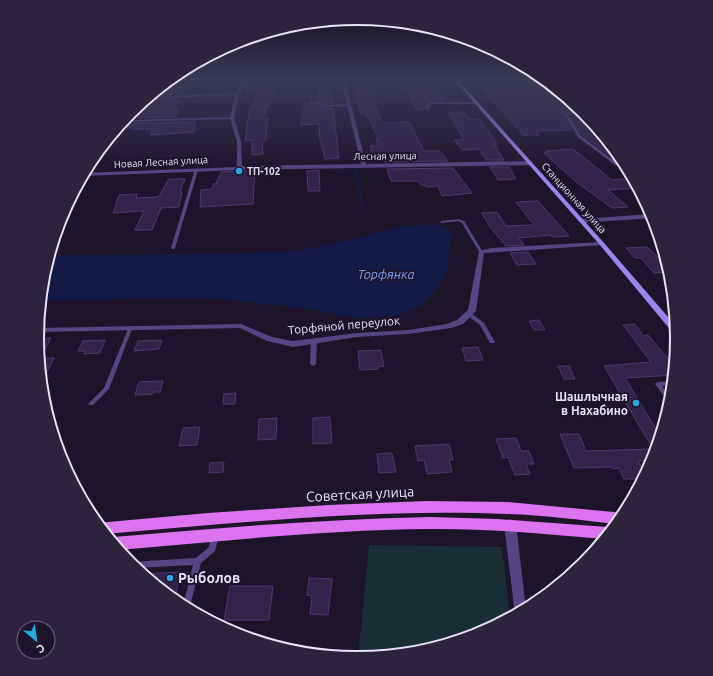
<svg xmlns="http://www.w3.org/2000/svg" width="713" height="676" viewBox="0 0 713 676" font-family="Ubuntu,sans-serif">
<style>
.green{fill:#182e33}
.water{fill:#121a45}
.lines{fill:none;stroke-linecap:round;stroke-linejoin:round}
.stream{stroke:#121a45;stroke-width:2.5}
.building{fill:#322348;stroke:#4f3772}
.lane{fill:#554583;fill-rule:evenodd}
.street{fill:#554583;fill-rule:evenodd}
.secondary{fill:#9d83f0;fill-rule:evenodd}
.primary{fill:#db74ee;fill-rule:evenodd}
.poi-dot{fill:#23a8e5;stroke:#1d142a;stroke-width:1.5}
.labels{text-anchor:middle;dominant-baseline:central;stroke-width:4;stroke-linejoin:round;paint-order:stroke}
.far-street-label{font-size:10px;fill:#e9e1fb;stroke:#1d142a}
.far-poi-label{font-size:10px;font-weight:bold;fill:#e9e1fb;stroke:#1d142a;text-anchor:start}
.street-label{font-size:12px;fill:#e9e1fb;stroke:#1d142a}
.poi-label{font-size:12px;font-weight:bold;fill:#e9e1fb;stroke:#1d142a;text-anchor:end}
.water-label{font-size:13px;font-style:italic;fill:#7ba1ef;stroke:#1d142a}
.near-street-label{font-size:14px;fill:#e9e1fb;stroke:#1d142a}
.near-poi-label{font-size:14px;font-weight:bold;fill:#e9e1fb;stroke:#1d142a;text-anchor:start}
.rim{fill:none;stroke:#e9e1fb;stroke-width:2}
</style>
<rect width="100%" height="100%" fill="#1d142a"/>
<path class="green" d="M369 545 502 547 510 617 479 634 419 652 358 658Z"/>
<path class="water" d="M420 225C431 225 444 223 452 232L447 270 438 288 423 305 394 316 358 318 294 307 219 299 160 298 40 301 43 275 49 255 219 254 297 251 359 238 400 227Z"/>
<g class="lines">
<path class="stream" d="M355 169 363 208"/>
</g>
<g class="building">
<path d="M249 80H262L260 91 275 90 263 118H268L266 140H262L263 154 252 155V140L245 141 249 111H251L257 92H246Z"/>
<path d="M318 80H329L333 103H324L323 102 316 101 314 105 322 108H333L339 158 325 159 321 142H320L319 124 301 125 305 103H312L311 97H319Z"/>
<path d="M355 80H368L377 103H374L382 123 409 122 424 151H440L448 161 385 162 383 155 373 156 370 146H378L376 139H379L366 114H361L354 92H359Z"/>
<path d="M398 80H421L424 84H433L446 100H429L425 106 426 109H416L408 92 404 93Z"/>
<path d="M476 80 527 81 535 83H542L595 127 622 159 619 162 580 133 566 112H563V114L572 130 536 131 539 135H523L495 103 475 82H478Z"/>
<path d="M186 87 182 94 150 95 159 88Z"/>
<path d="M179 99 174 110 179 109 175 117 125 118 145 100Z"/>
<path d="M449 112H464L468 119H480L497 144H494L504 160H486L479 149 462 150 454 140H464Z"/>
<path d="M195 122 194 132 150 135 153 129H132L120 124Z"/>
<path d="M573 149 612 180 632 178 637 188 608 190 628 207 612 208 575 181 544 153 548 152 546 151Z"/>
<path d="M490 167H509L516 179 498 180Z"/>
<path d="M453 168 472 193 442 196 438 186 426 187 425 185H421L419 181H391L387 169Z"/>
<path d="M319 170 320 191H308L307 171Z"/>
<path d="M255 171 253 204 200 207 201 190 212 189 214 183 216 184 221 172Z"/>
<path d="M169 179H185L180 192H182L179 207 161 208 152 230H135L144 211 113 213 119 195 137 194 136 198 156 197 159 196Z"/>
<path d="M538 201 569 236 552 237 550 235 519 238 524 245 506 246 490 227 482 213 497 212 506 226 534 225 516 202Z"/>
<path d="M647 247 659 258H665L669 272 654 273 641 258H635L626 248Z"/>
<path d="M528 252 536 264 517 265 510 253Z"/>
<path d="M539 320 545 330H534L529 321Z"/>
<path d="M635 324 643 336 648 335 669 360 674 359 673 375 625 378 660 436 652 460 638 461 645 474 642 479H624L619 468 614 469 613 467 574 468 560 434H579L586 451 653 449 604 366 651 362 623 325Z"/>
<path d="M51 338 40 358H54L41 384 37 339Z"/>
<path d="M105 340 100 353 84 354 85 351H78L83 341Z"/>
<path d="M162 340 159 349 134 351 138 341Z"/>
<path d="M478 347 483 360 466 361 462 348Z"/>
<path d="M381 350 384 366 377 367 378 369 360 370 358 351Z"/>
<path d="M558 366H569L575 379H564Z"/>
<path d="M163 381 160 392H153V394L135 395 139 382Z"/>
<path d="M236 393 235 404H223L224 394Z"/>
<path d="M330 417 332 443 313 444V418Z"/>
<path d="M277 418 276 439 258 440 259 419Z"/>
<path d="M200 427 197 445 179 446 183 428Z"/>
<path d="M516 438 521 451H529L534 464H526L530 474 515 475 508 457 503 458 496 439Z"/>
<path d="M449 444 453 460H449L452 472 427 474 424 460 418 461 415 446Z"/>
<path d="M392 453 396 472 379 473 377 454Z"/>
<path d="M224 462 223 472 209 473 210 463Z"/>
<path d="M180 572 175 601 143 574Z"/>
<path d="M309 578 332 579 328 615 310 614 312 596 307 595Z"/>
<path d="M230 586H273L269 620H224Z"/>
</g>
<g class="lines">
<g class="lane">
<path d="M194 80H215L193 81Z"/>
<path d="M316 102 323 103V105L350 104 351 105 350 106 322 107 321 106V105L315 104Z"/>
<path d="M429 102H477L478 103 477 104H431L428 107 430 110 429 111 426 107Z"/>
<path d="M564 113H566L580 135 617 163 626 166 627 168 615 165 578 137Z"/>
<path d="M195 169 198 170 175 248 174 249H172L171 248Z"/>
<path d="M458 219 464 221 483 252 482 253H480L462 223 458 221 442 223 440 222 442 221Z"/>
<path d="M467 313H471L484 323 495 342 494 343H490L480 325 467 315Z"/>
<path d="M130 327 132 329 109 389 93 405H89L88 404 104 388 128 329Z"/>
<path d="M314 340 317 342 316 364 313 366 310 364 311 342Z"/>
<path d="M672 381V385L662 386 671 398 670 403 668 402 655 384 656 383 658 382Z"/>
<path d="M214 533 217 534C218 538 217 547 215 551L201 563 189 610 183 606 193 565 135 568 129 562H131L196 558 209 547 211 534Z"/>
</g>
<g class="street">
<path d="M242 80H246L239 94 234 118 241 141 242 166 361 164 341 80H345L366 164 530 161 533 163 530 165 240 170 82 176 83 173 237 167V141L230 119 122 122 124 120 230 117 235 95 146 99 148 97 236 93Z"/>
<path d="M651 214 653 218 581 223 578 221 581 219Z"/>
<path d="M602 242 604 243V245L484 253 476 311 463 324 451 328 408 334 357 337 293 347 267 341 240 328 37 332 38 328 241 324 272 337 293 341 357 333 408 330 447 324 457 320 468 310 479 251 491 248Z"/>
<path d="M510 519 514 521 516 524 526 609 515 615 504 524 506 521Z"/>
</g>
<path class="secondary" d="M454 80H458L604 243 675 325 676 333H673L600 245Z"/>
<g class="primary">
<path d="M426 501 508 502 624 513 616 524C580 520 544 515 508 514 375 508 238 523 105 534L97 523 208 513 328 505Z"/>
<path d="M430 517 497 519 608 527 612 528 604 539C546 534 487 528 429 529 325 530 222 541 119 550L110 539 114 537C219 528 324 519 430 517Z"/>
</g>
</g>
<linearGradient id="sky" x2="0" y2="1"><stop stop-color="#100b17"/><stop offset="0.46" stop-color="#3a3a55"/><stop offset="1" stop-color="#3a3a55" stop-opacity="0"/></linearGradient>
<rect width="713" height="174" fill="url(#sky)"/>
<g class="poi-dot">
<circle cx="239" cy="171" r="4"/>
<circle cx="636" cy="403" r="4"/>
<circle cx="170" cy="578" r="4"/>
</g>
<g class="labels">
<g class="far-street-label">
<text transform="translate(385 156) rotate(-1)">Лесная улица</text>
<text transform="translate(161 162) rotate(-3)">Новая Лесная улица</text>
<text transform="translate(574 198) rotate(48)">Станционная улица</text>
</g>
<g class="far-poi-label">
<text x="247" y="171">ТП-102</text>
</g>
<g class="street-label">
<text transform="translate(344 325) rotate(-5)">Торфяной переулок</text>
</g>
<g class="poi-label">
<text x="628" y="396">Шашлычная<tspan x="628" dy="14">в Нахабино</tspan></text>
</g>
<g class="water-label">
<text x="386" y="274">Торфянка</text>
</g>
<g class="near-street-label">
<text transform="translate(360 494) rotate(-3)">Советская улица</text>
</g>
<g class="near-poi-label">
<text x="178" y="578">Рыболов</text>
</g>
</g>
<path d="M0 0H713V676H0ZM44 338a313 313 0 1 1 626 0a313 313 0 1 1-626 0Z" fill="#2d243b" fill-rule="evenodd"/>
<path class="rim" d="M44 338a313 313 0 1 1 626 0a313 313 0 1 1-626 0Z"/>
<g transform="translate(36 640) rotate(151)"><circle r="19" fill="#1d142a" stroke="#6f667e"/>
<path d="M0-3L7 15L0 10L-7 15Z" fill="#23a8e5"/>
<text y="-6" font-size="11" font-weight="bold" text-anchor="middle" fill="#e9e1fb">С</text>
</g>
</svg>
